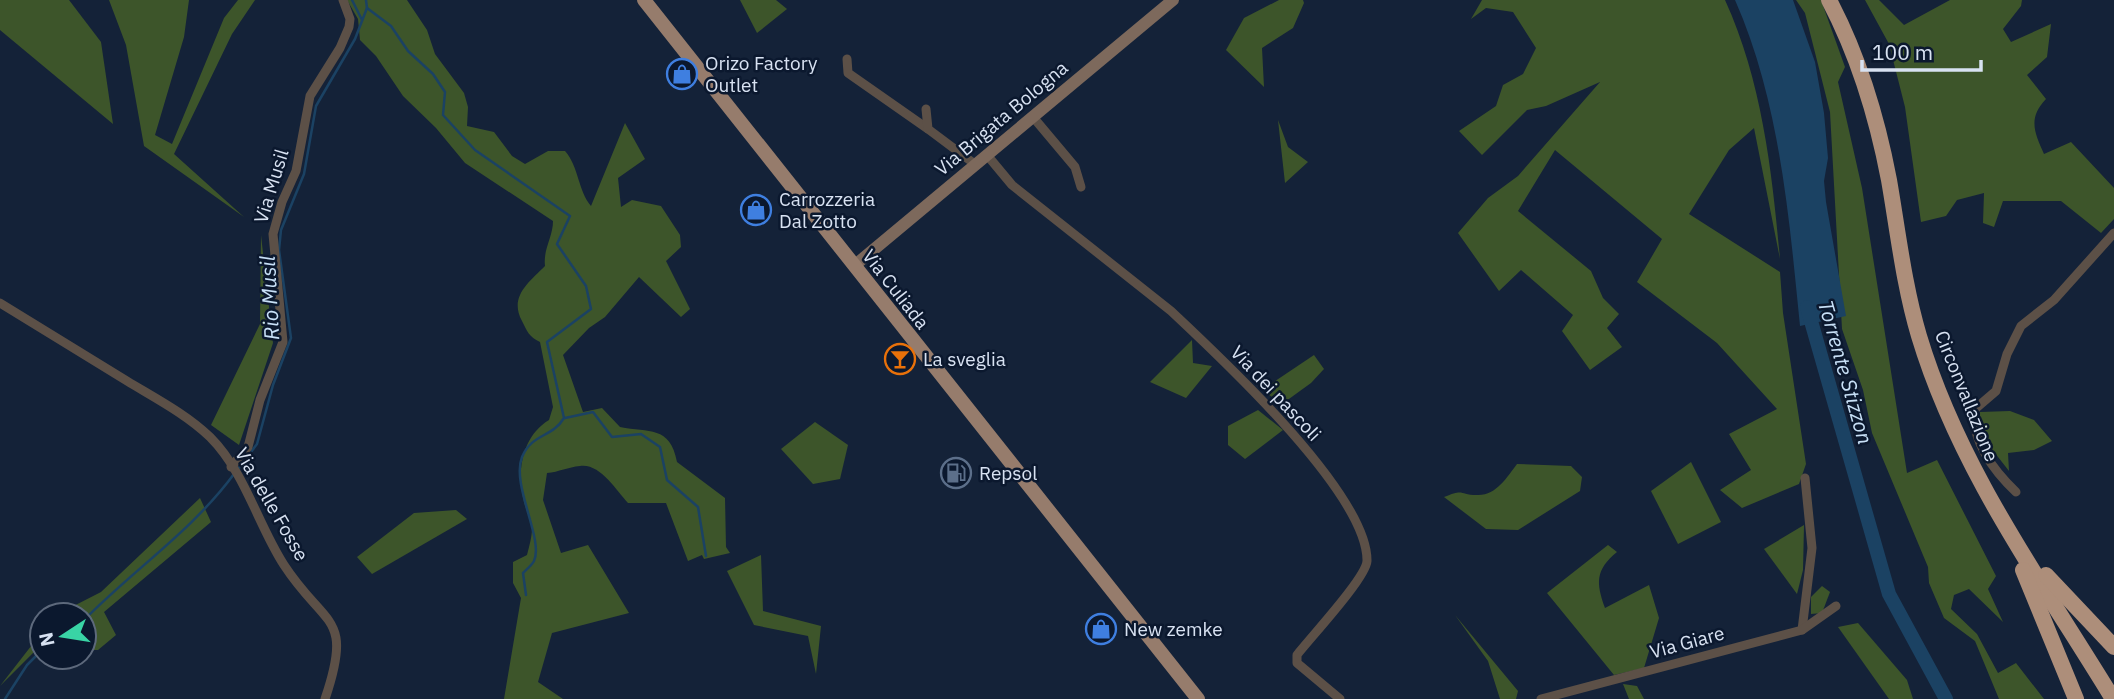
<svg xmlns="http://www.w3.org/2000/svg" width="2114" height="699" viewBox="0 0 2114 699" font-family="'IBM Plex Sans',sans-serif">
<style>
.forest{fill:#3d552a}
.water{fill:#1b4263}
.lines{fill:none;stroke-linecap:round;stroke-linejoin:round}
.stream{stroke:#1b4263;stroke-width:2.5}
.river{stroke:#1b4263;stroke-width:14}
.street{stroke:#5c5047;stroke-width:9}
.secondary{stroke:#7d695c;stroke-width:12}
.primary{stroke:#967c6c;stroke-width:14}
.highway{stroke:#ad8e7a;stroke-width:16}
.labels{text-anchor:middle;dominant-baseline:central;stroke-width:5;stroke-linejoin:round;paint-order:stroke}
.poi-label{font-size:19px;fill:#d8e2f2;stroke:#0b182e;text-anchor:start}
.street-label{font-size:19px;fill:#d8e2f2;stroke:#0b182e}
.water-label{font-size:21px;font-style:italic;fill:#c8e0f7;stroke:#0b182e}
</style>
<rect width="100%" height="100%" fill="#142238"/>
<g class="forest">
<path d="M0 0H69L101 42 113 124 0 30Z"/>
<path d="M109 0H189L184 37 155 135 172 144 224 18 238 0H255L232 34 174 154 244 217 144 146 126 45Z"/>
<path d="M347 0H407L427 30 435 54 464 93 468 107 467 126 494 132 512 156 525 164 548 151H565C579 167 578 191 591 206L625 123 645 159 618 178 621 207 632 200 661 206 680 235 681 247 666 261 690 309 681 317 639 277 605 317 589 328 563 355 583 412 602 408 620 427C649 433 670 425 677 462L725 498 726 547 730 553 704 559 702 555 688 561 666 503H628C616 490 600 463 580 466 568 467 559 472 547 473L543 500 561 553 588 545 629 613 552 633 538 682 563 699H504L521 598 513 583V562L527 555C529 547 532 537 532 528 532 520 526 511 524 502 516 472 522 436 549 420L553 407 540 342C529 337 527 331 522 321 509 297 528 283 545 266 543 249 553 237 553 221L465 163 436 128 403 96 376 56 360 40 358 19Z"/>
<path d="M740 0H776L787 9 757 33Z"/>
<path d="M1279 0H1303L1304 3 1293 28 1262 48 1264 87 1226 50 1244 18Z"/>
<path d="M1482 0H1725C1762 81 1772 171 1780 259L1754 128 1729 150 1689 214 1780 272 1783 313 1806 464 1799 484 1742 508 1720 490 1751 470 1729 434 1777 409 1717 343 1637 282 1662 239 1555 150 1518 211 1591 271 1603 298 1619 314 1607 328 1622 347 1590 370 1562 331 1573 315 1521 270 1499 291 1458 233 1488 198 1518 176 1600 82 1546 106 1527 110 1482 155 1459 131 1496 106 1503 85 1523 74 1536 48 1513 12 1486 8 1471 19Z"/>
<path d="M1796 0H1821L1845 67 1838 82 1862 188 1907 473 1937 460 1996 576 1988 589 2003 622 1969 589 1954 595 1951 609 1977 634 1998 673 2016 663 2044 699H1999L1975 641 1944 618 1929 583 1928 567 1872 433 1863 390 1842 329 1830 112 1805 13Z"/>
<path d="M1865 0H1879L1904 25 1950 0H2022L2021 6 2003 29 2011 42 2051 24 2047 57 2027 75 2046 99C2028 118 2034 132 2044 154L2071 142 2114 188V219L2101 233 2061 201H2003L1994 227 1983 223 1984 193 1957 200 1946 216 1921 222 1905 107 1889 44Z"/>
<path d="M1278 120 1288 147 1308 162 1285 183Z"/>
<path d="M261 235 273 343 239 445 211 425 260 324Z"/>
<path d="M1192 340 1193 363 1212 366 1186 398 1150 382Z"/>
<path d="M1314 355 1324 369 1311 383 1282 404 1262 390Z"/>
<path d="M1258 410 1283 430 1245 459 1228 445V426Z"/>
<path d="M2010 411 2034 420 2052 441 2034 450 2008 453 2009 471 1980 434V412Z"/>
<path d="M815 422 848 445 840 479 813 484 781 449Z"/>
<path d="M1691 462 1721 522 1678 544 1651 491Z"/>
<path d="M1517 464 1571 466 1582 477 1580 491 1518 530 1486 529 1444 497C1465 488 1459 495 1477 495 1496 496 1507 477 1517 464Z"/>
<path d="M200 498 211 522 104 612 116 635 98 650H84V615H56L101 592Z"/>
<path d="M456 510 467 519 372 574 357 557 414 513Z"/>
<path d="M1804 525 1803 570 1797 594 1764 549Z"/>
<path d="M1608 545 1617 552C1595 570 1596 583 1605 608L1649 585 1659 618 1644 668 1614 675 1547 593Z"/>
<path d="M761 555 763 611 821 626 816 674 808 636 754 625 727 571Z"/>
<path d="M1822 586 1830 592 1822 613 1811 614V597Z"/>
<path d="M1455 615 1518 691 1516 699H1500L1488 661Z"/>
<path d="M1858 623 1907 680 1913 699H1889L1838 627Z"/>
<path d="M42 632V657H56L47 664 35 651 0 686Z"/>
<path d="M1623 684 1637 686 1644 699H1629Z"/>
</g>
<path class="water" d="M1735 0H1793L1815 62 1824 113 1828 158 1824 181 1826 202 1846 316 1800 326C1789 217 1780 102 1735 0Z"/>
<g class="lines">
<g class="stream">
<path d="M352 0 362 20"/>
<path d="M367 8 391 26 408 51 433 74 445 92 443 115 475 150 570 216 557 244 586 286 591 309 547 342 564 418C552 438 532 433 522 457 511 485 544 539 534 561 532 565 526 570 523 573L526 595"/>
<path d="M565 418 593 412 612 437 641 434 660 447 667 480 698 507 706 556"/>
<path d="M238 469 257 444 273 385 291 338 279 250 281 230 304 174 316 106 355 39 367 8 366 0"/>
<path d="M84 620C133 570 192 531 234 474"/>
<path d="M5 699 27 665 42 650"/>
</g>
<path class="river" d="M1807 307 1889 594 1946 699"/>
<g class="street">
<path d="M847 59 848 73 928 129"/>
<path d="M926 109 928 129 976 165"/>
<path d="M1033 117 1075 167 1081 187"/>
<path d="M987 155 1012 185 1171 311C1220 357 1368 494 1367 561 1366 578 1310 638 1297 655V663L1340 699"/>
<path d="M0 303C42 329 85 355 127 381 155 398 186 414 210 437 245 472 258 525 284 565 325 628 354 614 325 699"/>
<path d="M231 467 248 447 260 400 283 342 273 234 282 202 296 171 310 96 340 48 349 27 350 19 343 0"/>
<path d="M2016 492C1994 471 1970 440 1975 409L1996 391 2007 354 2021 326 2054 300 2114 233"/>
<path d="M1802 630 1812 548 1805 478"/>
<path d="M1541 699 1802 630 1836 606"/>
</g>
<path class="secondary" d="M854 266 1173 0"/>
<path class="primary" d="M644 0 1198 699"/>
<g class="highway">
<path d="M1829 0C1859 57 1877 117 1889 180 1898 232 1904 286 1919 336 1959 469 2041 581 2113 699"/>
<path d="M2023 570 2076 699"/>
<path d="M2046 575 2114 647"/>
</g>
</g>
<defs>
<g id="shop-ring" transform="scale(1.575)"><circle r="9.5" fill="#0b182e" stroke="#3f7fe0" stroke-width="1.5"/><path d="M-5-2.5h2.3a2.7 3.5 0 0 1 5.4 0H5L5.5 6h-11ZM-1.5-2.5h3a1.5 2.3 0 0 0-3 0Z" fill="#3f7fe0"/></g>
<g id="bar-ring" transform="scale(1.575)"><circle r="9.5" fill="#0b182e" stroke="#e8710a" stroke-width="1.5"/><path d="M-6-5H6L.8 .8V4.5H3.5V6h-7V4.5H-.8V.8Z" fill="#e8710a"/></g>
<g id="fuel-ring" transform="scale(1.575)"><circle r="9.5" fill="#0b182e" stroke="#5c6f8a" stroke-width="1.5"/><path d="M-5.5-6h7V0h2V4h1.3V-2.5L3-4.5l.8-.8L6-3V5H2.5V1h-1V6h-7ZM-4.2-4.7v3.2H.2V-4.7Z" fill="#5c6f8a"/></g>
</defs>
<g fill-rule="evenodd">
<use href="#shop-ring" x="682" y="74"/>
<use href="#shop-ring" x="756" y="210"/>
<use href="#bar-ring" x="900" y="359"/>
<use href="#fuel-ring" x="956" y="473"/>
<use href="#shop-ring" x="1101" y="629"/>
</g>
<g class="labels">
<g class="poi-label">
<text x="705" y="63">Orizo Factory<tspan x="705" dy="22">Outlet</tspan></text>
<text x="779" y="199">Carrozzeria<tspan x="779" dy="22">Dal Zotto</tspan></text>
<text x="923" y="359">La sveglia</text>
<text x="979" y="473">Repsol</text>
<text x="1124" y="629">New zemke</text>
</g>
<g class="street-label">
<text transform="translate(1001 118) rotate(-40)">Via Brigata Bologna</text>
<text transform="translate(271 186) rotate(-73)">Via Musil</text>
<text transform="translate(896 289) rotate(52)">Via Culiada</text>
<text transform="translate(1276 393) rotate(47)">Via dei pascoli</text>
<text transform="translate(1967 396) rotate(68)">Circonvallazione</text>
<text transform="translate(272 504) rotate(60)">Via delle Fosse</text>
<text transform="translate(1687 642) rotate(-15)">Via Giare</text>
</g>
<g class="water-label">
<text transform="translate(269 298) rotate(-93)">Rio Musil</text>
<text transform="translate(1846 372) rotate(74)">Torrente Stizzon</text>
</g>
</g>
<g transform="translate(63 636) rotate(258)"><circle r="33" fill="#0b182e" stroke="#5d697c" stroke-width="2"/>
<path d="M0-5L12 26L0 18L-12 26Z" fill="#39d4a5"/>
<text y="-10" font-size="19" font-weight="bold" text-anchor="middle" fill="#d8e2f2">N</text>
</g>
<path d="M1862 60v10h119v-10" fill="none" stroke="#d8e2f2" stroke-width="3.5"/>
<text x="1872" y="60" font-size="21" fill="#d8e2f2" stroke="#0b182e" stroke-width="5" paint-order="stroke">100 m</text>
</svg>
